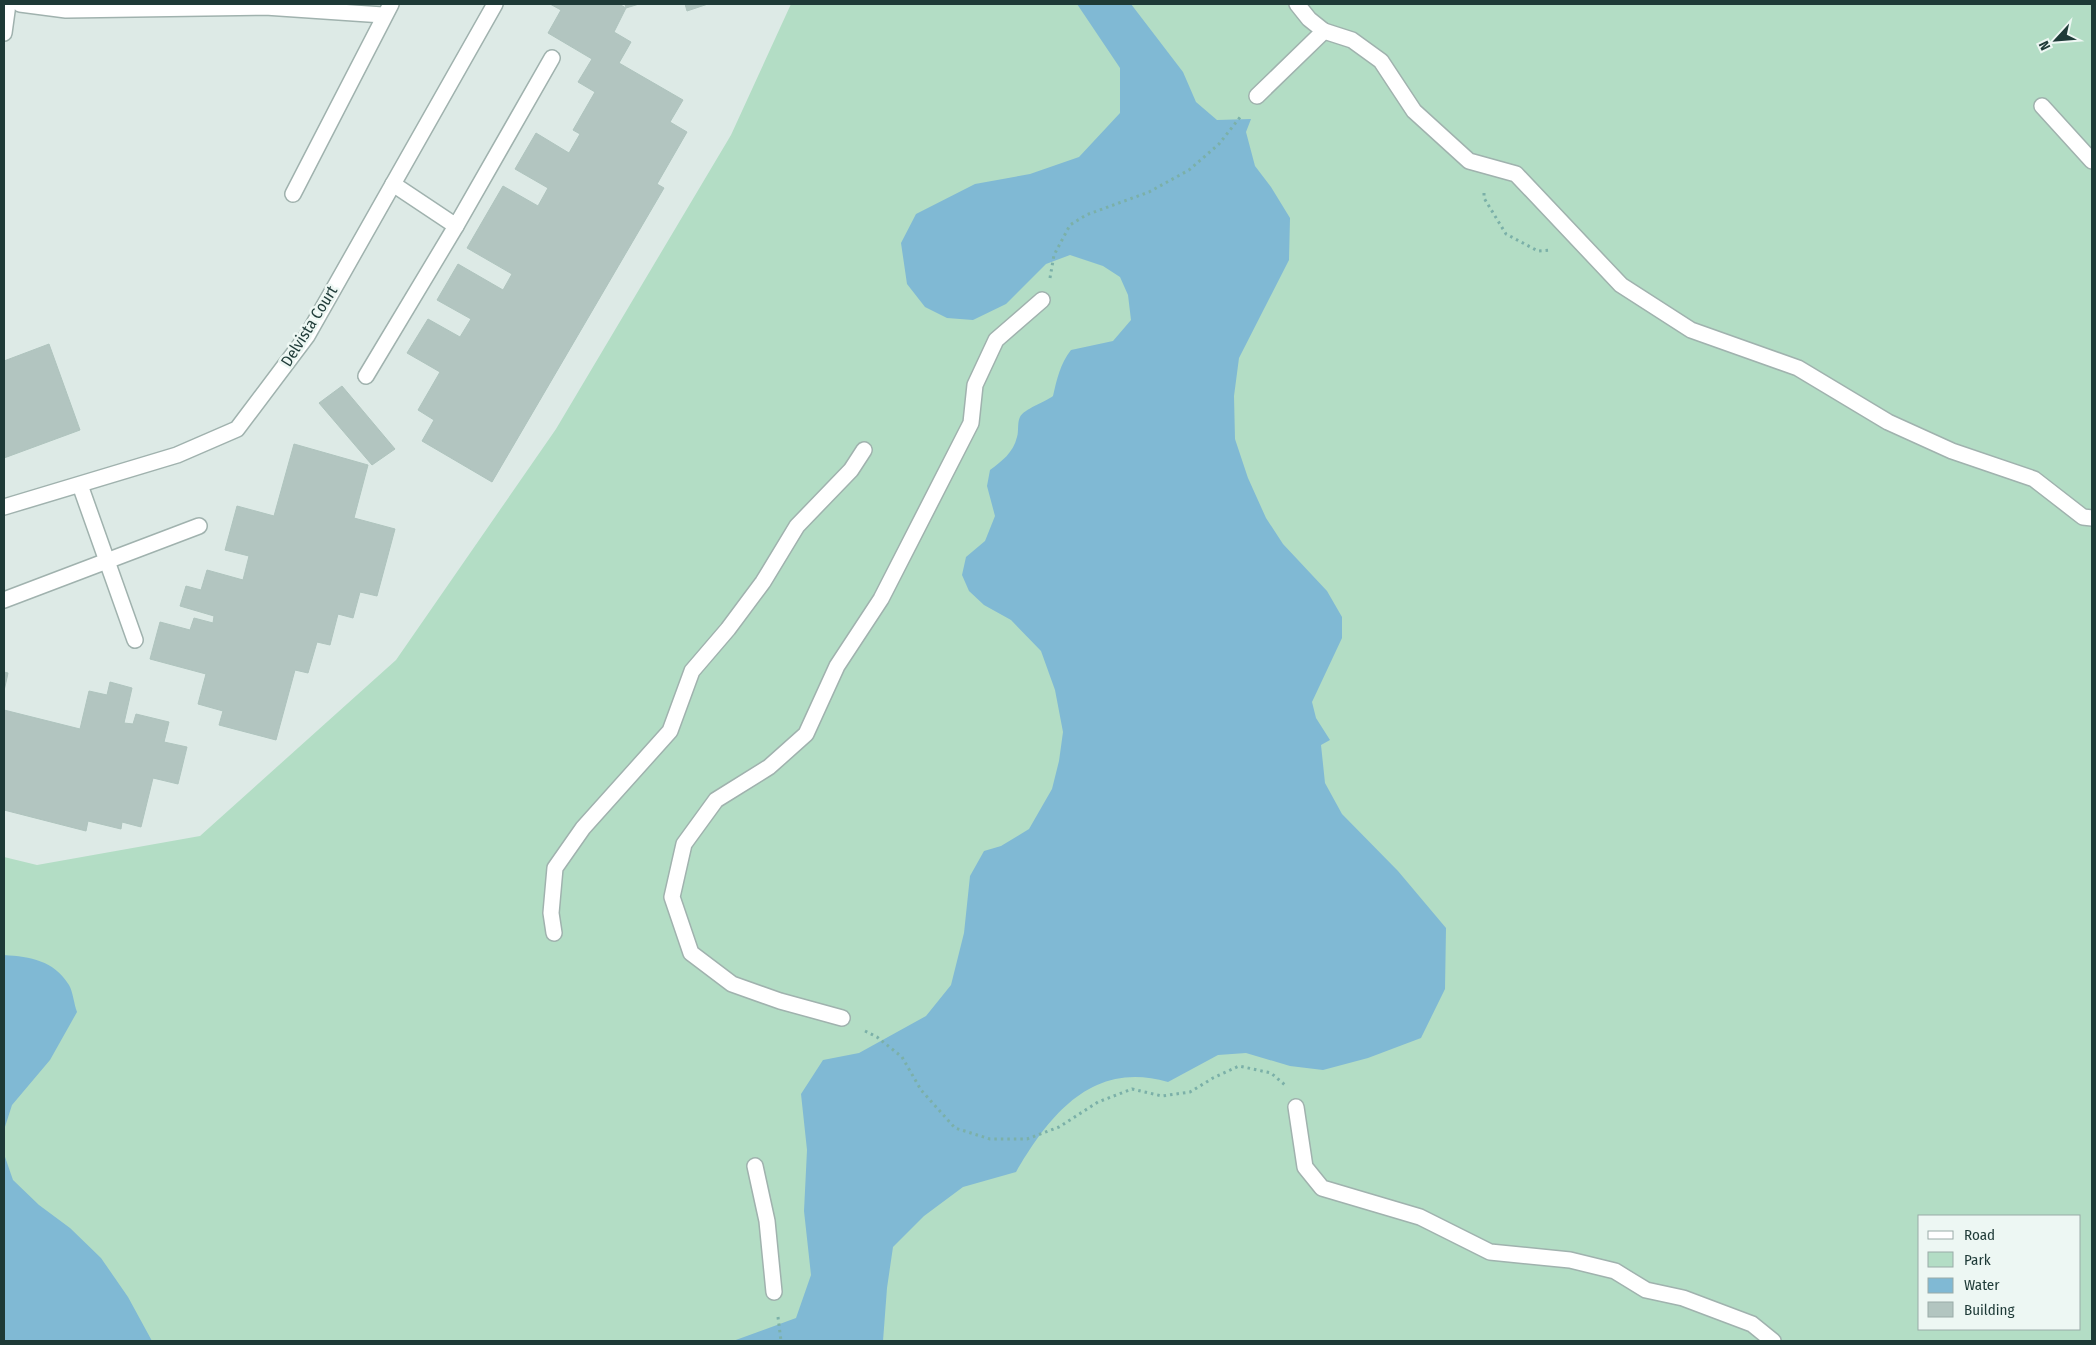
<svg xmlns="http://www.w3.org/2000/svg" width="2096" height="1345" viewBox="0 0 2096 1345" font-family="'Fira Sans Condensed',sans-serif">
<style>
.green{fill:#b3ddc5;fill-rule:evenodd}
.water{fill:#80b9d4}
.building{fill:#b2c5c0;stroke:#afc4be}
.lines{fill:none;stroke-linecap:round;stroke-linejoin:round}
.service-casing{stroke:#a0b2ae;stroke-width:18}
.minor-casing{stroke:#a0b2ae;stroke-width:18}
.path{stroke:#7bb0a8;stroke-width:3;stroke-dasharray:2.5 4;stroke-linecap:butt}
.service{stroke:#fff;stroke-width:15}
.minor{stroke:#fff;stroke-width:15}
.labels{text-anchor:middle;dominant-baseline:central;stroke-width:5;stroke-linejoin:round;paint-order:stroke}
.street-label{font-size:16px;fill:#1e3a37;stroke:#edf7f3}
</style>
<rect width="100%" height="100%" fill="#ddeae6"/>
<path class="green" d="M791 4H2092V1341H4V857L37 865 200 836 396 660 556 429 731 135ZM1920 1216H2080V1329H1920Z"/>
<g class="water">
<path d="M1077 4H1131L1183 72 1196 102 1217 120 1251 119 1246 132 1255 166 1271 187 1290 218 1289 260 1239 358 1234 396 1235 439 1248 478 1266 518 1283 544 1327 591 1342 617V638L1312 702 1316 718 1330 740 1321 745 1325 783 1342 814 1398 871 1446 928 1445 989 1421 1038 1368 1058 1323 1070 1290 1066 1246 1053 1218 1055 1168 1082C1093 1060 1050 1114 1016 1172L963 1187 924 1216 893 1247 887 1288 883 1341H733L796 1318 811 1275 804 1211 807 1150 801 1094 823 1060 859 1053 926 1016 951 985 964 933 970 876 984 851 1001 846 1029 829 1052 789 1059 761 1063 732 1055 690 1041 651 1011 620 984 605 969 591 962 575 966 557 985 541 995 516 987 486 990 470C1002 461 1013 453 1017 437 1019 431 1017 423 1020 417 1024 409 1045 402 1053 396 1057 379 1060 364 1071 350L1113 341 1131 320 1128 295 1120 277 1103 266 1070 255 1046 264 1006 304 973 320 947 318 925 307 907 284 901 243 916 214 975 184 1030 174 1079 157 1120 113V68Z"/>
<path d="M4 955C31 957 53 960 69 985 73 992 74 1004 77 1012L50 1060 12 1105 4 1130Z"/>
<path d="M4 1154 13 1180 39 1205 70 1228 101 1258 128 1297 152 1341H4Z"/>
</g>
<g class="building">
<path d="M550 4H619L626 8 614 32 631 42 619 63 683 100 670 122 687 132 657 184 664 188 492 482 422 441 434 420 418 410 440 372 407 353 428 319 460 337 471 319 437 300 458 264 503 290 512 274 467 248 503 186 538 206 548 188 515 169 536 133 569 153 580 134 573 130 595 92 578 82 592 59 548 33 561 10Z"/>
<path d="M625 4H639L626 8Z"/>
<path d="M685 4H708L687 11Z"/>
<path d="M49 344 80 430 4 458V361Z"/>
<path d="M342 386 395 449 372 465 319 403Z"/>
<path d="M294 444 368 465 354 518 395 529 377 596 360 592 353 618 338 614 330 645 317 642 308 673 295 670 276 740 219 725 223 711 198 704 206 674 150 659 160 622 190 630 194 618 213 623 214 616 180 606 186 586 201 590 207 570 243 580 249 556 225 550 237 506 274 516Z"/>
<path d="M4 672 8 673 4 691Z"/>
<path d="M110 682 132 688 124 723 133 724 136 714 169 722 164 742 187 747 178 784 153 778 141 827 122 822 121 829 88 821 86 831 4 810V710L80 729 89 691 107 695Z"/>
</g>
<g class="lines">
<g class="service-casing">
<g id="service">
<path d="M1297 4 1309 19 1324 31"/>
<path d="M1257 96 1324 31 1352 40 1381 61 1414 111 1469 161 1516 174 1621 285 1691 330 1798 368 1888 422 1952 451 2034 479 2083 517 2092 518"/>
<path d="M2042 106 2092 161"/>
<path d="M393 184 456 226 552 58"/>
<path d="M366 376 456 226"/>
<path d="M80 485 135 640"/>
<path d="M4 600 199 526"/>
<path d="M554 933 551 913 555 868 583 828 670 731 692 671 728 629 763 582 797 526 851 470 864 450"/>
<path d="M842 1018 780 1001 732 984 691 953 672 897 684 844 716 800 769 767 806 734 837 666 881 599 971 423 975 385 996 340 1042 300"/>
<path d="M1296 1107 1305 1167 1322 1188 1420 1217 1490 1252 1570 1260 1615 1271 1646 1290 1683 1298 1752 1324 1773 1341"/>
<path d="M755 1166 767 1221 774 1292"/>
</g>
</g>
<g class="minor-casing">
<g id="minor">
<path d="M20 4 66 10 265 7 383 15"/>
<path d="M4 33 8 4"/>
<path d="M293 194 391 4"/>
<path d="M4 507 177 455 237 429 307 336 495 4"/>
</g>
</g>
<g class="path">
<path d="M1484 193V198L1506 234 1538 251 1551 250"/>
<path d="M1050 278 1054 255 1070 225 1086 215 1149 192 1189 170 1219 144 1241 116"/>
<path d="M865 1031 877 1037 902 1057 921 1090 955 1128 990 1139H1027L1059 1127 1098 1102 1132 1089 1162 1096 1190 1092 1213 1078 1239 1066 1271 1073 1285 1085"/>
<path d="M778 1317 781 1341"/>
</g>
<use href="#service" class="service"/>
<use href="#minor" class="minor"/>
</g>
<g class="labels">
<g class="street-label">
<text transform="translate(309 326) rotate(-58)">Delvista Court</text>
</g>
</g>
<rect width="2096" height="1345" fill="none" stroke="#1e3a37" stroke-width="10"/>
<rect x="1918" y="1215" width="162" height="115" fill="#edf7f3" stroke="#9aaba8"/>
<rect x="1928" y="1231" width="25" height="8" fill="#ffffff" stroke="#9aaba8"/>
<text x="1964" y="1240" font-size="15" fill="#1e3a37">Road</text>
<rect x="1928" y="1252" width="25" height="15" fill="#b3ddc5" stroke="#9aaba8"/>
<text x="1964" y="1265" font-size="15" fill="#1e3a37">Park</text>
<rect x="1928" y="1278" width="25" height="15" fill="#80b9d4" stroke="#9aaba8"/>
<text x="1964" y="1290" font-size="15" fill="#1e3a37">Water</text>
<rect x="1928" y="1302" width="25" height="15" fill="#b2c5c0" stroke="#9aaba8"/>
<text x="1964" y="1315" font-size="15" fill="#1e3a37">Building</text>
<g transform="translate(2056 40) rotate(244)" stroke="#edf7f3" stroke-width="4" paint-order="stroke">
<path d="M0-4L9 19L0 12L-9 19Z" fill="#1e3a37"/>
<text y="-8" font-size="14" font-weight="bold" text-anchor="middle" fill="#1e3a37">N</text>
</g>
</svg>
